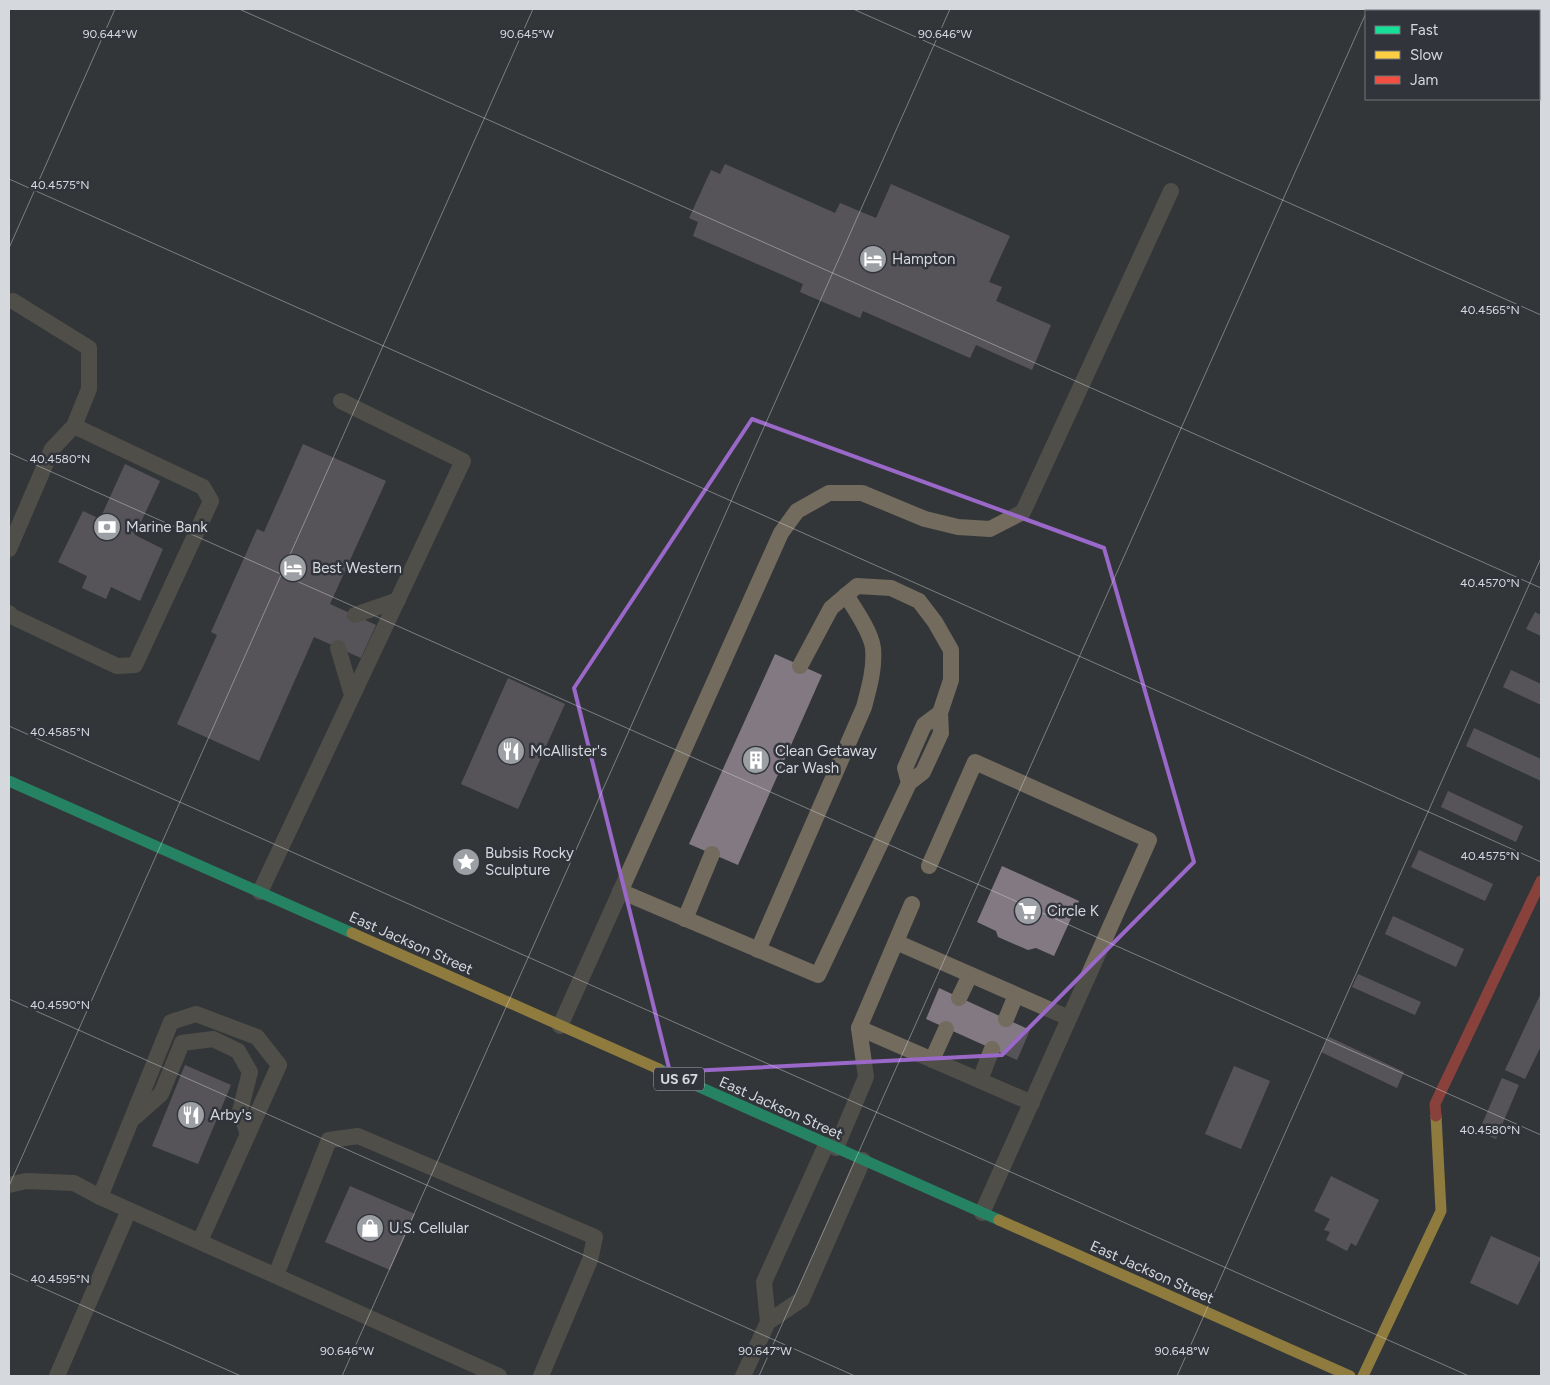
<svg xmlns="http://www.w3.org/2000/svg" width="1550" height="1385" viewBox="0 0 1550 1385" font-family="Figtree,sans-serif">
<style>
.building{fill:#837982}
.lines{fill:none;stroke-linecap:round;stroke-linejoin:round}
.lane{stroke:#736b5e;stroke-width:16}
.fast{stroke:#16e098;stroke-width:11}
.slow{stroke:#ffcf43;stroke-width:11}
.jam{stroke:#f24e42;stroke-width:11}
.marked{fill:none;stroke:#9a68c9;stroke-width:4;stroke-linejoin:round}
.ticks{fill:none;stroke:#d5d8dc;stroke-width:1;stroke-opacity:0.45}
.labels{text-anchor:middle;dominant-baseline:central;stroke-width:5;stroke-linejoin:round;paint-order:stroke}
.shield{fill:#31353b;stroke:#a4a7ac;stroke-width:1}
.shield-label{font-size:14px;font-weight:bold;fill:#d5d8dc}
.poi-label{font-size:15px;fill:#d5d8dc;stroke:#31353b;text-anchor:start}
.street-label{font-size:15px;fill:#d5d8dc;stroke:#31353b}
.ticks-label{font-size:12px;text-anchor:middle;fill:#d5d8dc;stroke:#31353b;stroke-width:5;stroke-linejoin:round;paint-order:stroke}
</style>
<rect width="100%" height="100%" fill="#333639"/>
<g class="building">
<path d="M725 164 835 213 840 203 876 218 891 184 1010 236 989 282 1002 287 996 301 1051 325 1032 370 976 345 970 358 863 311 860 318 800 292 803 284 693 236 698 222 689 218 711 170 720 174Z"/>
<path d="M303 444 386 481 330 604 376 625 361 658 314 637 259 761 177 724 217 635 211 632 257 529 264 532Z"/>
<path d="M125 464 160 481 135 535 163 549 140 601 111 587 106 599 82 588 87 576 58 562 83 511 100 519Z"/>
<path d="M1535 612 1541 615V636L1526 629Z"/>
<path d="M775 654 822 675 738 865 689 844Z"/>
<path d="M1511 670 1541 684V705L1503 687Z"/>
<path d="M508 678 565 704 518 809 461 784Z"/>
<path d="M1474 728 1541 759V781L1466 746Z"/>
<path d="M1448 791 1523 826 1516 842 1441 807Z"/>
<path d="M1419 850 1493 884 1485 901 1411 867Z"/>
<path d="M1002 866 1079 901 1054 956 1036 948 1028 950 998 937 996 931 977 922Z"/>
<path d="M1393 916 1464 949 1456 967 1385 934Z"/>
<path d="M1358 974 1421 1002 1415 1015 1352 987Z"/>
<path d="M939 988 1030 1030 1017 1060 926 1019Z"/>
<path d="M1541 993V1046L1525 1079 1505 1070Z"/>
<path d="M1329 1037 1404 1072 1397 1088 1321 1052Z"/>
<path d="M185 1065 231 1085 198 1164 152 1146Z"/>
<path d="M1234 1066 1270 1081 1241 1149 1205 1134Z"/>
<path d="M1502 1078 1519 1085 1496 1139 1479 1131Z"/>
<path d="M1331 1176 1379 1200 1356 1246 1351 1243 1347 1251 1326 1240 1330 1232 1324 1230 1330 1219 1314 1211Z"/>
<path d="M350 1186 415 1214 390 1270 325 1242Z"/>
<path d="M1491 1236 1541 1258 1518 1305 1470 1283Z"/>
</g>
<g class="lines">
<g class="lane">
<path d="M9 549 52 449 74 426 89 389V348L13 301"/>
<path d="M9 613 11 616 117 666 135 665 211 501 203 487 74 426"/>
<path d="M355 615 398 600"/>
<path d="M338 648 352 695"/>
<path d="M800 666 831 608 857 586 891 588 919 601 935 622 951 650V680L940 713"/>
<path d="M929 866 975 762 1149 840 982 1213"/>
<path d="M620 891 818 975 909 783 923 772 941 733 940 713 924 725 905 768 909 783"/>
<path d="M260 892 463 461 341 401"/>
<path d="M685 919 712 854"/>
<path d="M896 942 1069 1018"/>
<path d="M758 950 864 707C869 688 875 668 873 648 871 632 855 609 846 595"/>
<path d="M959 998 970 975"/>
<path d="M1006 1019 1016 995"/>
<path d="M560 1026 781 533 797 511 829 493H862L925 519 958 527 990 529 1023 512 1171 191"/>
<path d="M859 1028 1032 1103"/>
<path d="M932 1060 946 1029"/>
<path d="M980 1080 992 1049"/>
<path d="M135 1117 161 1094 182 1043 213 1039 238 1051 250 1072 240 1111 248 1134"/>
<path d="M826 1145 764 1282 768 1322 802 1299 863 1160"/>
<path d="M836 1148 866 1077 859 1028 912 904"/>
<path d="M9 1185 26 1181 74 1183 100 1197 499 1376"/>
<path d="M100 1197 171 1022 196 1014 257 1037 279 1065 200 1241"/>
<path d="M276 1275 329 1140 358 1136 595 1237 590 1260 541 1376"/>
<path d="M57 1376 129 1210"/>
<path d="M743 1376 768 1322"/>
</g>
<g class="fast">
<path d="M9 781 352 933"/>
<path d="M659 1069 999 1220"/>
</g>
<g class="slow">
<path d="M352 933 659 1069"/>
<path d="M999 1220 1350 1376"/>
<path d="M1363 1376 1441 1211 1436 1116"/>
</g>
<path class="jam" d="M1436 1116 1435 1104 1541 881"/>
</g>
<path d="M0 0H1550V1385H0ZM752 419 1104 548 1194 862 1002 1055 670 1072 574 688Z" fill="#333639" fill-opacity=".55" fill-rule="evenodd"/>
<path class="marked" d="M752 419 1104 548 1194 862 1002 1055 670 1072 574 688Z"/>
<path class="ticks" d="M239 9 1541 588M853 9 1541 315M1467 9 1473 11M1367 11 1368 9M1539 41 1541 42M9 179 1541 862M9 248 115 9M9 453 1541 1135M9 726 1469 1376M9 999 855 1376M9 1186 533 9M9 1273 241 1376M342 1376 950 9M759 1376 1366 13M1177 1376 1541 558"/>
<defs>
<g id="hotel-disc" transform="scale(1.4375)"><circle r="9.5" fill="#9c9fa3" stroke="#31353b"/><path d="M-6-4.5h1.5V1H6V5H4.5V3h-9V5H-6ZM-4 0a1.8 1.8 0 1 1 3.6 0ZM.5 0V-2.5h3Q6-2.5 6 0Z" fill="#fff"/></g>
<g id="bank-disc" transform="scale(1.4375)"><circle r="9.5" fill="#9c9fa3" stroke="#31353b"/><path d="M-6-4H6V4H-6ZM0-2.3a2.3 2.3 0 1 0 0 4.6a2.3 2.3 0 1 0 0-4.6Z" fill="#fff"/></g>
<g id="restaurant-disc" transform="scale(1.4375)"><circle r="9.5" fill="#9c9fa3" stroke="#31353b"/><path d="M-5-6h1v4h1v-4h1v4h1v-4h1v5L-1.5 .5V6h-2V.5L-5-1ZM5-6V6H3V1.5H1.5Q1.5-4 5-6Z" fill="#fff"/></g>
<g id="building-disc" transform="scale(1.4375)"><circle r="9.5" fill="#9c9fa3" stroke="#31353b"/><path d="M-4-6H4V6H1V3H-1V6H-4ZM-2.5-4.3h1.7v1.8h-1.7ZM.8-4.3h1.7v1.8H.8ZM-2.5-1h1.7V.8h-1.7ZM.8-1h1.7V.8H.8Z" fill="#fff"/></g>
<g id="sight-disc" transform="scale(1.4375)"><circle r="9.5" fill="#9c9fa3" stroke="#31353b"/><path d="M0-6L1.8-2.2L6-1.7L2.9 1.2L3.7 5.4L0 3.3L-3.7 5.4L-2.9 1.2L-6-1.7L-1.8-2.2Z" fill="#fff"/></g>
<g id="supermarket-disc" transform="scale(1.4375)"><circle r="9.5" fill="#9c9fa3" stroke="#31353b"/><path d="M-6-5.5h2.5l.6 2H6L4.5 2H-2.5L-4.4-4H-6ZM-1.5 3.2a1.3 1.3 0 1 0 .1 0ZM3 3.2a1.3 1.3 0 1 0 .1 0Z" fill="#fff"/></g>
<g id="shop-disc" transform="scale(1.4375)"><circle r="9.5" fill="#9c9fa3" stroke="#31353b"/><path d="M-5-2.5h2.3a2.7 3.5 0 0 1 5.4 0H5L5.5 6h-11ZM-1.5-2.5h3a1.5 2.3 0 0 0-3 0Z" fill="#fff"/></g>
</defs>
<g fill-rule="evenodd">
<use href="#hotel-disc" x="873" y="259"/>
<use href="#bank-disc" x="107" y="527"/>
<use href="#hotel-disc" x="293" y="568"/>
<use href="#restaurant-disc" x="511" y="751"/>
<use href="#building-disc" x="756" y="760"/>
<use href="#sight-disc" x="466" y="862"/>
<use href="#supermarket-disc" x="1028" y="911"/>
<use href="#restaurant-disc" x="191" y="1115"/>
<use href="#shop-disc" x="370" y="1228"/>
</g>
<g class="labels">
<rect class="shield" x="654" y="1067.5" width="50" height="23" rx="4"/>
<g class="shield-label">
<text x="679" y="1079">US 67</text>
</g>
<g class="poi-label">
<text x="892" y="259">Hampton</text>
<text x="126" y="527">Marine Bank</text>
<text x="312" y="568">Best Western</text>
<text x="530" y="751">McAllister's</text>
<text x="775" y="751">Clean Getaway<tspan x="775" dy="17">Car Wash</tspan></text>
<text x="485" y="853">Bubsis Rocky<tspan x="485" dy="17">Sculpture</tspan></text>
<text x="1047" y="911">Circle K</text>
<text x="210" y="1115">Arby's</text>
<text x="389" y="1228">U.S. Cellular</text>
</g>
<g class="street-label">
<text transform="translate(411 943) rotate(24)">East Jackson Street</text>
<text transform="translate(781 1108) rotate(24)">East Jackson Street</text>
<text transform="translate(1152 1272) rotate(24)">East Jackson Street</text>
</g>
</g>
<g class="ticks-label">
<text x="527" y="38">90.645°W</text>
<text x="945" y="38">90.646°W</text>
<text x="110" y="38">90.644°W</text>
<text x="60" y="189">40.4575°N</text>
<text x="1490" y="314">40.4565°N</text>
<text x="60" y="463">40.4580°N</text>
<text x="1490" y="587">40.4570°N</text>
<text x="60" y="736">40.4585°N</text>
<text x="1490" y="860">40.4575°N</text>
<text x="60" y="1009">40.4590°N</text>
<text x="1490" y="1134">40.4580°N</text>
<text x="60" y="1283">40.4595°N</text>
<text x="347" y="1355">90.646°W</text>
<text x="765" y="1355">90.647°W</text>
<text x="1182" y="1355">90.648°W</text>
</g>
<rect width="1550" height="1385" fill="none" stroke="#d5d8dc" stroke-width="20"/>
<rect x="1365" y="10" width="175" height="90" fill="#31353b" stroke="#73767b"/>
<rect x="1375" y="26" width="25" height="8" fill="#16e098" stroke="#73767b"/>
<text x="1410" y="35" font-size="15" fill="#d5d8dc">Fast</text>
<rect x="1375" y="51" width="25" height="8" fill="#ffcf43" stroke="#73767b"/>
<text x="1410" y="60" font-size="15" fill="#d5d8dc">Slow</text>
<rect x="1375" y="76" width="25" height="8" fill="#f24e42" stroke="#73767b"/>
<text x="1410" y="85" font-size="15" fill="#d5d8dc">Jam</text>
</svg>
